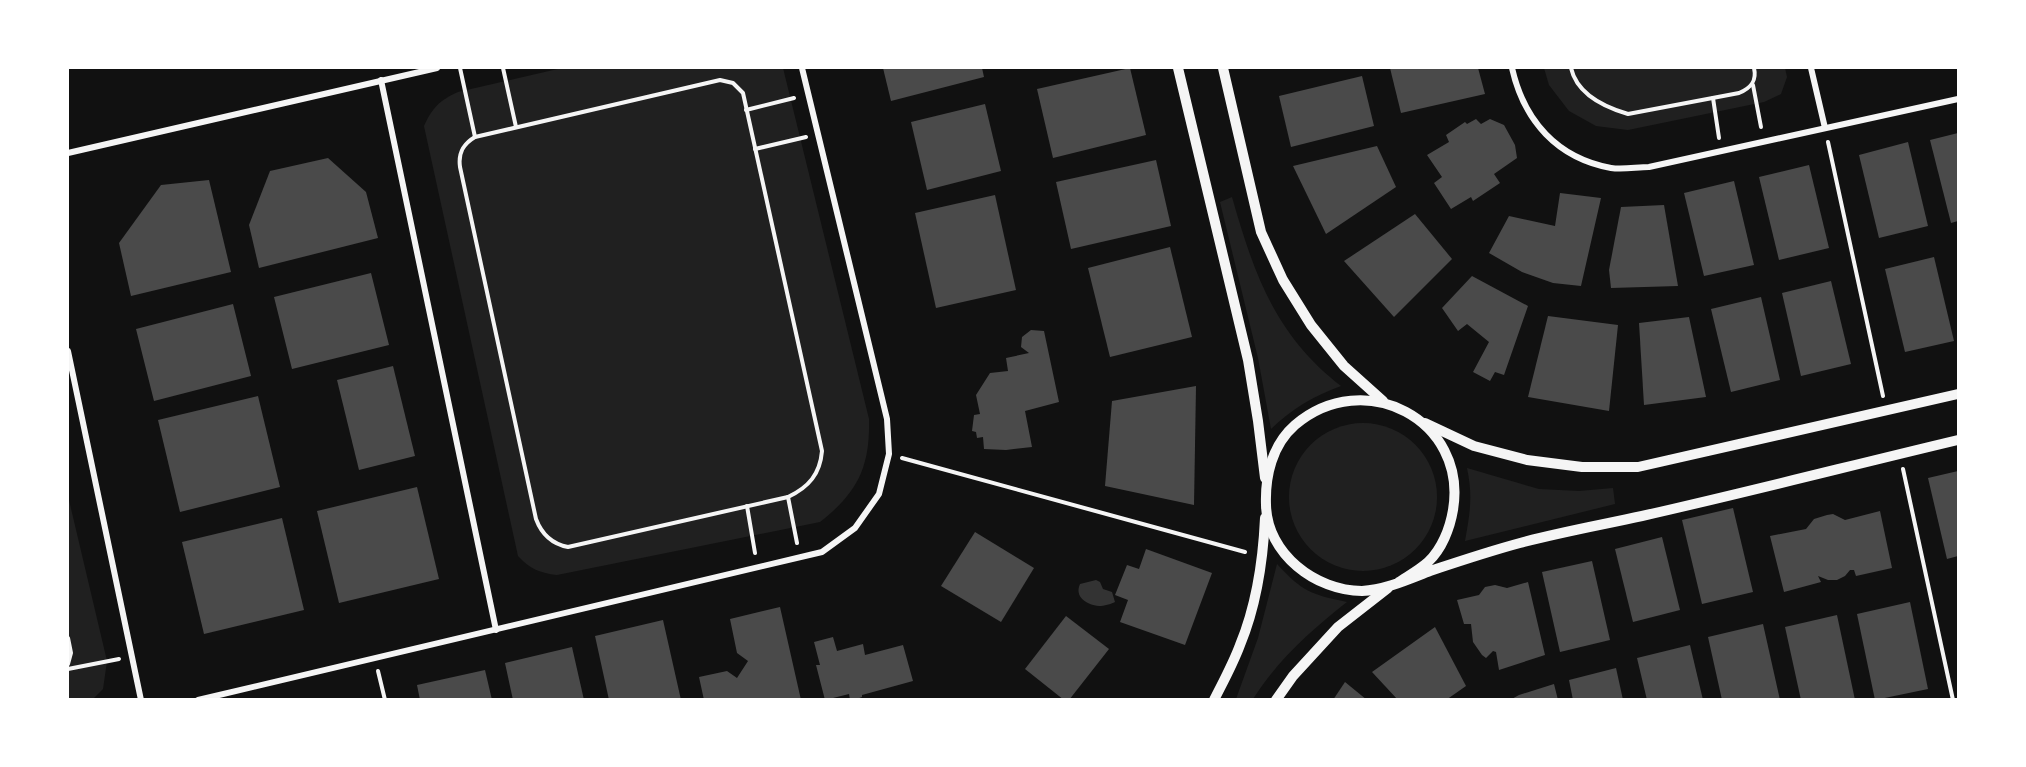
<svg xmlns="http://www.w3.org/2000/svg" width="2026" height="767" viewBox="0 0 2026 767" font-family="Rubik,sans-serif">
<style>
.green{fill:#202020}
.water{fill:#333}
.building{fill:#4a4a4a}
.lines{fill:none;stroke-linecap:round;stroke-linejoin:round}
.path{stroke:#f5f5f5;stroke-width:4}
.minor{stroke:#f5f5f5;stroke-width:6}
.tertiary{stroke:#f5f5f5;stroke-width:10}
</style>
<rect width="100%" height="100%" fill="#111"/>
<g class="green">
<path d="M562 68H783L869 419C870 467 858 492 820 522L557 575C540 573 530 569 518 556L424 126C432 108 440 100 458 92Z"/>
<path d="M1544 68H1785L1787 77 1781 94 1764 102 1628 130 1596 126 1569 111 1549 85Z"/>
<path d="M1232 197C1254 274 1275 335 1341 386 1313 396 1292 409 1271 429L1258 358 1220 202Z"/>
<circle cx="1363" cy="497" r="74"/>
<path d="M1467 468 1539 489 1579 491 1613 488 1615 504 1465 541C1470 513 1473 496 1467 468Z"/>
<path d="M68 496 107 661 103 689 93 699H68Z"/>
<path d="M1277 564C1303 592 1310 594 1347 602 1310 631 1278 660 1253 699H1236L1258 638Z"/>
</g>
<path class="water" d="M1096 580 1100 582 1103 589 1112 592 1115 602C1111 604 1104 606 1099 606 1087 605 1074 597 1080 584Z"/>
<g class="building">
<path d="M883 68H982L984 77 891 101Z"/>
<path d="M1130 68 1146 135 1053 158 1037 89Z"/>
<path d="M1390 68H1478L1485 94 1401 113Z"/>
<path d="M1362 76 1374 126 1291 147 1279 96Z"/>
<path d="M985 104 1001 171 927 190 911 122Z"/>
<path d="M1476 119 1481 124 1490 119 1504 125 1515 145 1517 158 1494 174 1500 183 1473 201 1471 197 1451 209 1434 183 1442 177 1427 155 1449 142 1446 135 1465 122 1467 124Z"/>
<path d="M1958 133V221L1951 223 1930 140Z"/>
<path d="M1908 142 1928 226 1879 238 1859 155Z"/>
<path d="M1377 146 1396 187 1326 234 1293 166Z"/>
<path d="M328 158 366 192 378 238 259 268 249 225 270 171Z"/>
<path d="M1156 160 1171 226 1071 249 1056 182Z"/>
<path d="M1809 165 1829 248 1779 260 1759 177Z"/>
<path d="M209 180 231 272 131 296 119 243 161 185Z"/>
<path d="M1734 181 1754 265 1704 276 1684 193Z"/>
<path d="M1560 193 1601 198 1581 286 1553 283 1522 272 1489 253 1509 216 1555 226Z"/>
<path d="M995 195 1016 290 936 308 915 213Z"/>
<path d="M1664 205 1678 286 1611 288 1609 270 1621 207Z"/>
<path d="M1415 214 1452 259 1394 317 1344 261Z"/>
<path d="M1170 247 1192 337 1110 357 1088 268Z"/>
<path d="M1934 257 1954 341 1905 352 1885 269Z"/>
<path d="M371 273 389 345 292 369 274 297Z"/>
<path d="M1472 276 1528 306 1504 375 1495 372 1490 381 1473 372 1489 342 1467 324 1458 331 1442 308Z"/>
<path d="M1831 281 1851 364 1801 376 1782 293Z"/>
<path d="M1761 297 1780 380 1731 392 1711 309Z"/>
<path d="M233 304 251 376 154 401 136 329Z"/>
<path d="M1548 316 1618 325 1609 411 1528 397Z"/>
<path d="M1689 317 1706 397 1644 405 1639 323Z"/>
<path d="M1031 330 1044 331 1059 402 1025 411 1032 447 1006 450 984 449 983 437 977 438 976 432 972 431 974 415 980 414 976 395 990 373 1008 371 1006 358 1029 353 1021 347 1022 337Z"/>
<path d="M393 366 415 456 359 470 337 380Z"/>
<path d="M1196 386 1194 505 1105 486 1112 401Z"/>
<path d="M258 396 280 487 180 512 158 420Z"/>
<path d="M1958 471V556L1947 559 1928 478Z"/>
<path d="M417 487 439 579 339 603 317 511Z"/>
<path d="M1733 508 1753 592 1702 604 1682 520Z"/>
<path d="M1880 511 1892 568 1856 576 1854 570H1850L1845 576 1837 580H1828L1818 576 1821 582 1784 592 1770 536 1806 529 1814 519 1827 515 1833 514 1845 520Z"/>
<path d="M282 518 304 610 204 634 182 542Z"/>
<path d="M975 532 1034 568 1001 622 941 586Z"/>
<path d="M1662 537 1680 610 1633 622 1615 549Z"/>
<path d="M1146 549 1212 573 1185 645 1120 622 1128 600 1115 595 1127 565 1139 569Z"/>
<path d="M1592 561 1610 640 1560 652 1542 572Z"/>
<path d="M1528 582 1545 655 1499 670 1496 652 1493 651 1486 658 1482 655 1473 642 1471 624H1464L1457 600 1479 595 1485 587 1495 585 1507 588Z"/>
<path d="M1910 602 1928 689 1875 700 1857 614Z"/>
<path d="M780 607 801 700H704L699 677 727 671 737 678 748 661 737 653 730 619Z"/>
<path d="M1837 615 1855 700H1801L1785 627Z"/>
<path d="M1066 616 1109 649 1069 700H1064L1025 669Z"/>
<path d="M663 620 681 700H609L595 636Z"/>
<path d="M1763 624 1780 700H1722L1708 637Z"/>
<path d="M1435 627 1466 686 1446 700H1398L1372 672Z"/>
<path d="M833 637 837 651 863 644 865 655 903 645 913 681 862 695V697L854 700H850L849 694 825 700 816 665H820L814 642Z"/>
<path d="M1690 645 1703 700H1647L1637 658Z"/>
<path d="M572 647 584 700H513L505 663Z"/>
<path d="M1616 668 1623 700H1573L1569 680Z"/>
<path d="M485 670 492 700H420L417 685Z"/>
<path d="M1345 682 1367 700H1333Z"/>
<path d="M1554 684 1558 700H1510L1519 695Z"/>
</g>
<g class="lines">
<g class="path">
<path d="M460 68 475 137"/>
<path d="M503 68 516 127"/>
<path d="M1571 68C1577 94 1604 107 1628 114L1739 93C1751 88 1757 81 1754 68"/>
<path d="M720 80 733 83 743 93 822 451C820 474 809 487 788 497L568 547C552 544 542 535 536 519L460 167C458 153 463 144 475 137Z"/>
<path d="M1753 85 1761 127"/>
<path d="M1713 98 1719 138"/>
<path d="M746 110 794 98"/>
<path d="M1828 142 1883 396"/>
<path d="M755 149 806 137"/>
<path d="M902 458 1245 552"/>
<path d="M1903 469 1953 700"/>
<path d="M788 497 797 543"/>
<path d="M747 506 755 553"/>
<path d="M68 638 71 653 68 664"/>
<path d="M68 669 119 659"/>
<path d="M378 671 385 700"/>
</g>
<g class="minor">
<path d="M1512 68C1524 121 1557 158 1611 168 1623 170 1637 167 1649 167L1958 99"/>
<path d="M1811 68 1825 128"/>
<path d="M381 80 496 630"/>
<path d="M68 153 437 68"/>
<path d="M68 351 141 700"/>
<path d="M198 700 822 552 855 528 879 494 889 454 887 419 802 68"/>
</g>
<g class="tertiary">
<path d="M1178 68 1248 360 1258 421 1265 478"/>
<path d="M1223 68 1261 232 1283 280 1311 325 1344 366 1383 401"/>
<path d="M1425 423 1474 446 1527 460 1582 467H1638L1958 394"/>
<path d="M1399 582C1408 576 1419 570 1428 562 1442 549 1450 528 1453 510 1468 420 1364 366 1295 425 1272 445 1265 476 1266 505 1267 554 1316 591 1362 591 1385 590 1409 579 1430 571 1460 561 1490 551 1520 543 1561 532 1601 525 1642 516 1748 492 1853 465 1958 440"/>
<path d="M1214 700C1223 682 1233 664 1240 645 1257 604 1263 562 1265 518"/>
<path d="M1276 700 1293 676 1338 627 1388 588"/>
</g>
</g>
<rect width="2026" height="767" fill="none" stroke="#ffffff" stroke-width="138"/>
</svg>
